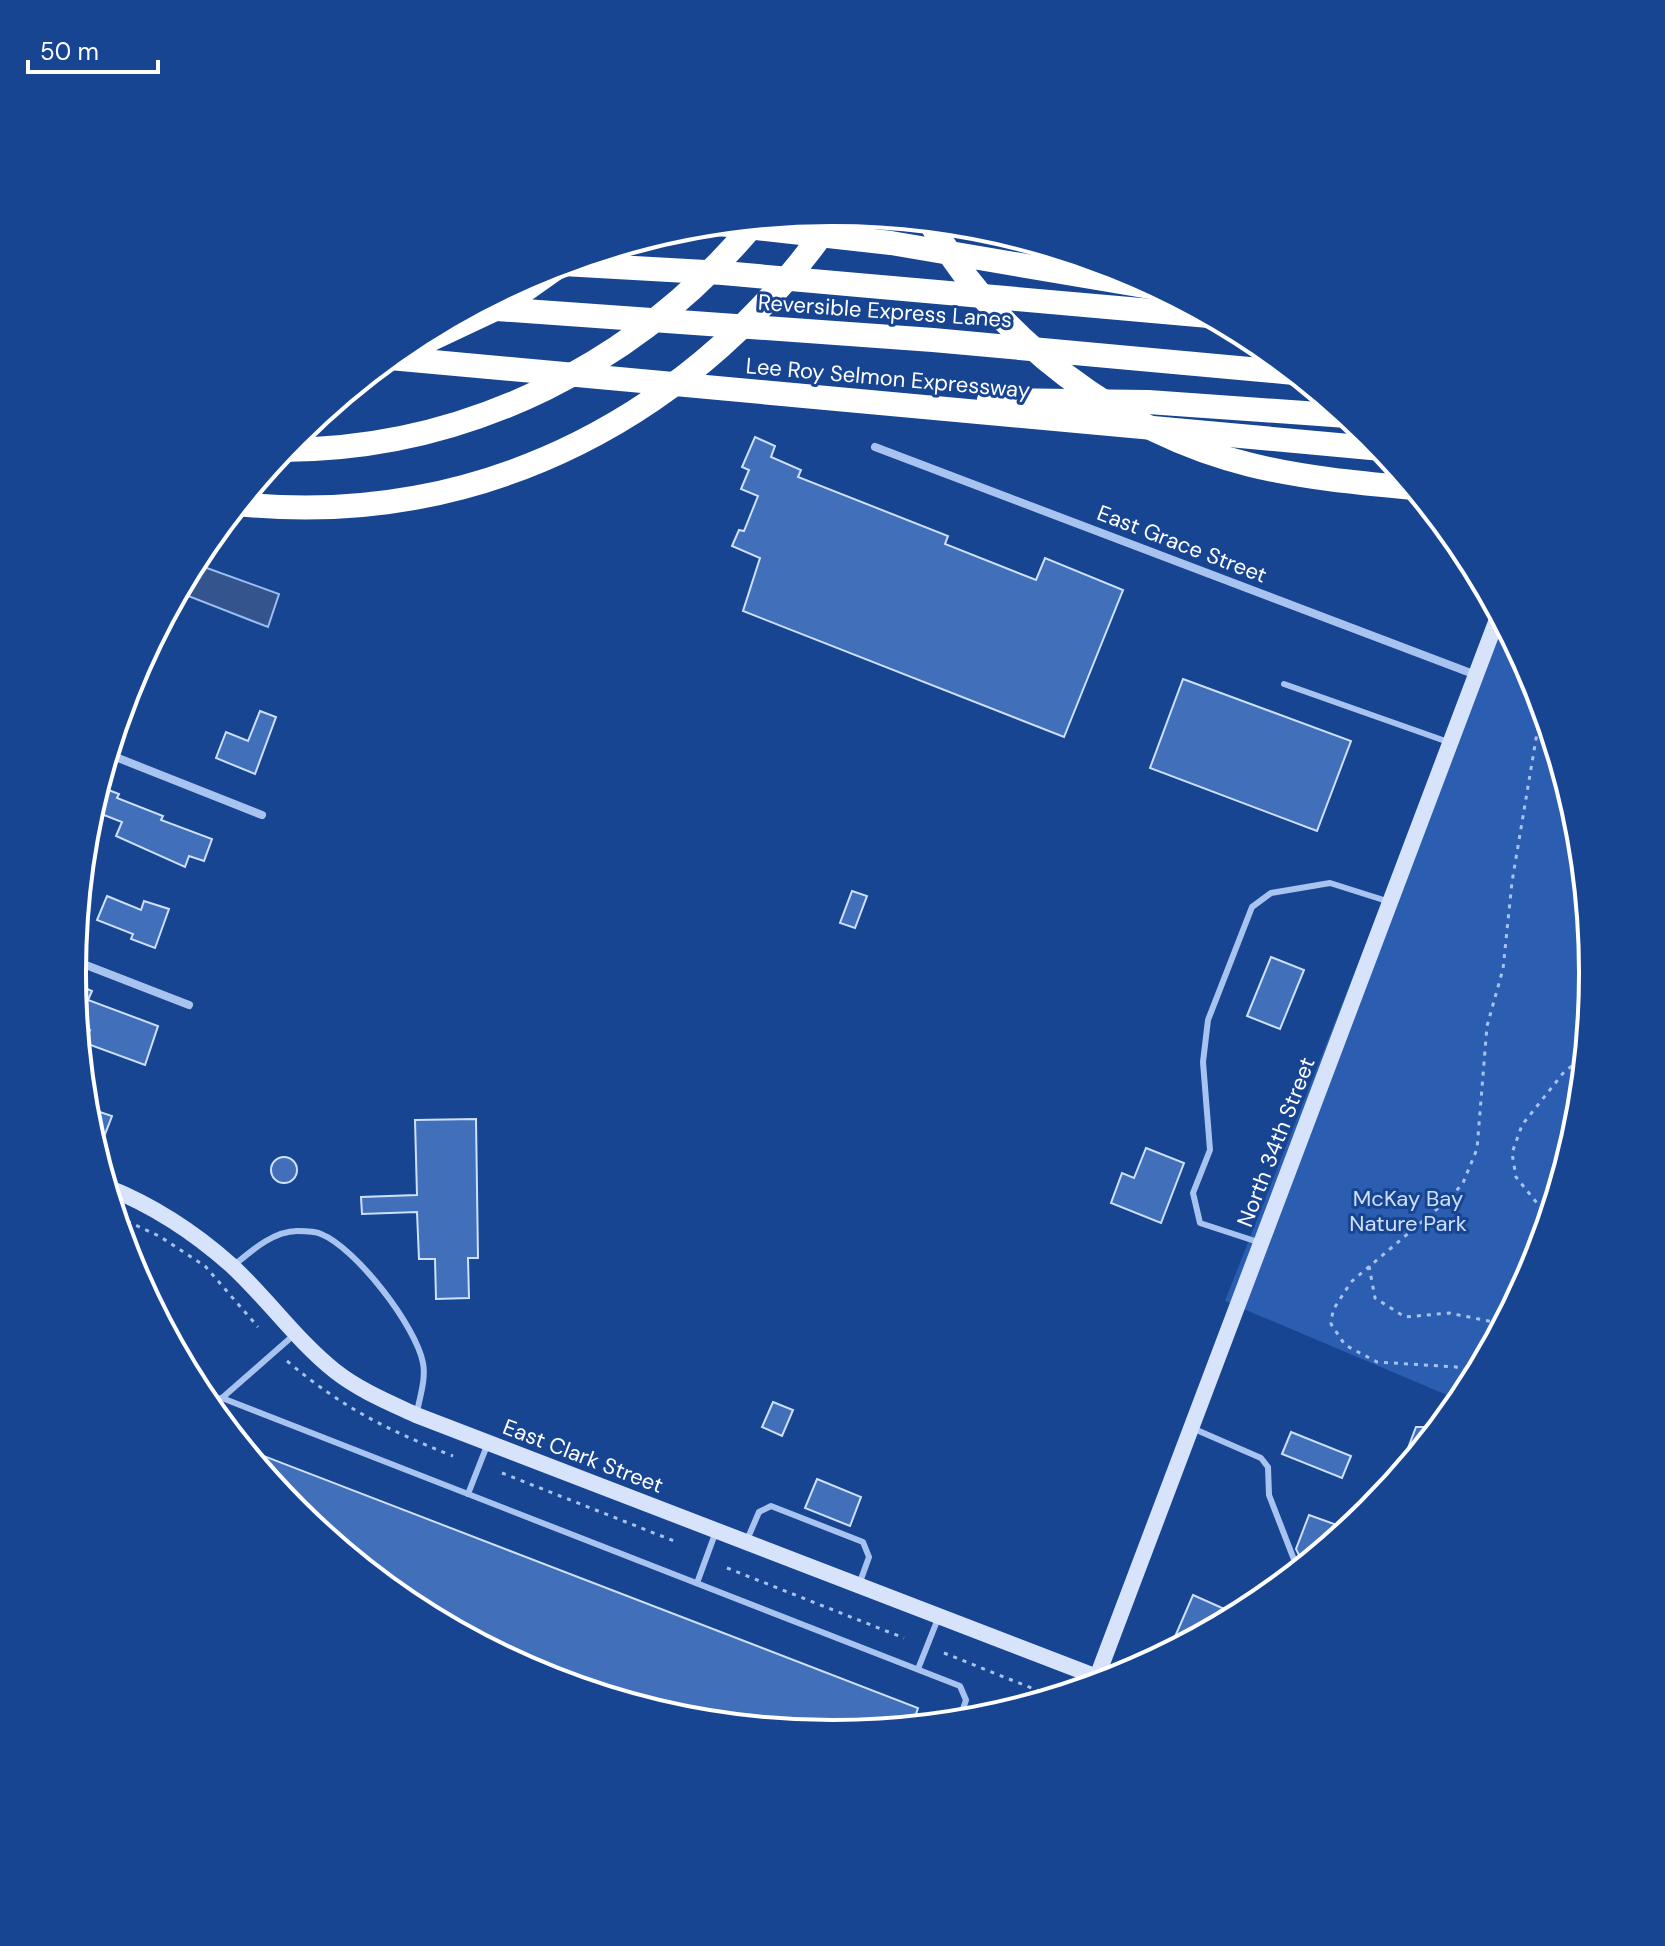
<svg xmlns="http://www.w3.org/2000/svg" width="1665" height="1946" viewBox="0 0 1665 1946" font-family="'DM Sans',sans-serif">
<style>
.green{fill:#2b5eb1}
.water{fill:#34548e;stroke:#9abdf2;stroke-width:2}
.building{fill:#416fba;stroke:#cee0fb;stroke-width:2}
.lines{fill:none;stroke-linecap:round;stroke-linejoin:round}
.path{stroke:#a8c3f0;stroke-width:3;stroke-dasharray:4 6;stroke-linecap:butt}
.lane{stroke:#a8c3f0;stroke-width:6}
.street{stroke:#a8c3f0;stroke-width:8}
.secondary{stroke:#d6e3fb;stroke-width:16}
.highway{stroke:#fff;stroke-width:24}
.highway-bridge{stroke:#fff;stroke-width:24}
.labels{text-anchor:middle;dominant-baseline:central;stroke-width:6;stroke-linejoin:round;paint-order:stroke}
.street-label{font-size:22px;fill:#fff;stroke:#184592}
.park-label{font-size:22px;fill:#cee0fb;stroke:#184592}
.rim{fill:none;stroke:#fff;stroke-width:4}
</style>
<rect width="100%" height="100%" fill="#184592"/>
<path class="green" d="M1497 611 1535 682 1578 825 1593 973 1578 1122 1535 1264 1461 1401 1225 1301Z"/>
<path class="water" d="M193 563 279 594 268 627 178 592Z"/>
<g class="building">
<path d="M755 437 775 446 771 457 801 470 798 477 948 536 945 544 1036 580 1045 558 1123 590 1064 737 743 611 760 558 732 546 739 530 744 531 758 496 741 489 749 470 742 467Z"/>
<path d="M1183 679 1351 741 1317 831 1150 768Z"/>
<path d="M260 711 276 717 255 774 216 758 226 732 248 741Z"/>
<path d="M98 786 119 794 117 798 163 816 161 820 212 839 204 861 189 856 185 867 116 836 122 822 91 810Z"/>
<path d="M852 891 867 896 855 928 840 923Z"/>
<path d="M107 896 141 910 144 901 169 909 155 948 131 939 133 934 97 920Z"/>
<path d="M1271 957 1304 970 1280 1029 1247 1016Z"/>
<path d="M73 983 92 991 88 1000 158 1026 145 1065 85 1043 90 1030 77 1027Z"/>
<path d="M85 1107 112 1116 102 1142 92 1138Z"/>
<path d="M476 1119 478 1258H468L469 1298 436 1299 435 1259H419L417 1212 362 1214 361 1197 417 1195 415 1120Z"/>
<path d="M1146 1148 1184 1163 1161 1223 1111 1203 1122 1173 1134 1178Z"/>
<circle cx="284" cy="1170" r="13"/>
<path d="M773 1402 793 1410 782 1436 762 1427Z"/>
<path d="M1416 1427H1439L1401 1473 1399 1472Z"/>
<path d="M1291 1432 1351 1456 1342 1478 1282 1454Z"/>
<path d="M243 1448 918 1708 912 1726 832 1734 684 1719 541 1675 410 1605 294 1510Z"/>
<path d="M817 1479 861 1497 850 1526 805 1508Z"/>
<path d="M1309 1515 1348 1529 1309 1561 1300 1557 1296 1549Z"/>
<path d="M1193 1595 1238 1615 1184 1643 1174 1639Z"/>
</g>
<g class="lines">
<g class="path">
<path d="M118 1217 159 1236 205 1266 258 1327"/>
<path d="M1549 1218 1516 1177 1512 1153 1522 1125 1564 1072 1585 1056"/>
<path d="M1369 1266 1375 1298 1405 1317 1449 1313 1503 1324"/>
<path d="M287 1361C343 1408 385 1429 453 1456"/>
<path d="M1477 1373 1456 1367 1377 1362 1345 1345 1331 1324 1333 1310 1351 1282 1450 1198 1463 1183 1477 1149 1487 1026 1503 969 1512 882 1542 703"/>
<path d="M502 1473 674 1541"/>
<path d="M727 1568 904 1638"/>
<path d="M944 1653 1054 1697"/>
</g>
<g class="lane">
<path d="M1284 684 1451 743"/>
<path d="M1258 1242 1200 1223 1193 1193 1210 1150 1203 1062 1208 1020 1252 907 1271 893 1330 883 1390 902"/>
<path d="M233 1266C250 1252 273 1231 297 1231 303 1231 315 1231 321 1234 356 1248 416 1326 423 1363 426 1379 420 1396 417 1412"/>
<path d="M222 1398 295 1334"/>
<path d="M205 1401 222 1398 960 1686 966 1700 959 1721"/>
<path d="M1192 1428 1261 1458 1268 1467 1269 1495 1298 1570"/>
<path d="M468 1494 488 1443"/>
<path d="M747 1540 759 1512 771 1506 863 1542 869 1557 860 1582"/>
<path d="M697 1583 715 1534"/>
<path d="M918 1669 939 1616"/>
</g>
<g class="street">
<path d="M875 447 1476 675"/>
<path d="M108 754 262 815"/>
<path d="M73 960 189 1005"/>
</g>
<path class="secondary" d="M107 1187C152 1205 195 1233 231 1265 268 1299 296 1340 335 1371 359 1390 388 1402 416 1415L1097 1677 1499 614"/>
<g class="highway">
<path d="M719 224 891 243 1156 288"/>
<path d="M563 264 723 273 1209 316"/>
<path d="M483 308 933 340 1294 373"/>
<path d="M390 358 1382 449"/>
<path d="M989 400 1148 402 1347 416"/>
</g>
<g class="highway-bridge">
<path d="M930 222C997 340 1120 433 1251 465 1304 478 1359 483 1413 488"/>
<path d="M385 361 504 305 562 264"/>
<path d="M282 450C468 450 640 363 757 220"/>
<path d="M238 504C483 530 701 413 837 213"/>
</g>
</g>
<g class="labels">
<g class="street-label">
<text transform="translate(885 311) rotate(4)">Reversible Express Lanes</text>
<text transform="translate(888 378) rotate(5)">Lee Roy Selmon Expressway</text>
<text transform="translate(1182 544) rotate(21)">East Grace Street</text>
<text transform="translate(1276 1142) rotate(-69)">North 34th Street</text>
<text transform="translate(583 1456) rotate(21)">East Clark Street</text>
</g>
<g class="park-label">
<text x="1408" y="1198">McKay Bay<tspan x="1408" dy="25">Nature Park</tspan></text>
</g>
</g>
<path d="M0 0H1665V1946H0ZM832 226H833A746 746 0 0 1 1579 972V974A746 746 0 0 1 833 1720H832A746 746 0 0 1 86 974V972A746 746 0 0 1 832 226Z" fill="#184592" fill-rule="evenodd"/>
<path class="rim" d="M832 226H833A746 746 0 0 1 1579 972V974A746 746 0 0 1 833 1720H832A746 746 0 0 1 86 974V972A746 746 0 0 1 832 226Z"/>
<path d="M28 60v12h130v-12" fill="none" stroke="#ffffff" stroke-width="4"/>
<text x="40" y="60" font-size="24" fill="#ffffff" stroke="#184592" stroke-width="6" paint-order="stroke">50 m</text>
</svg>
